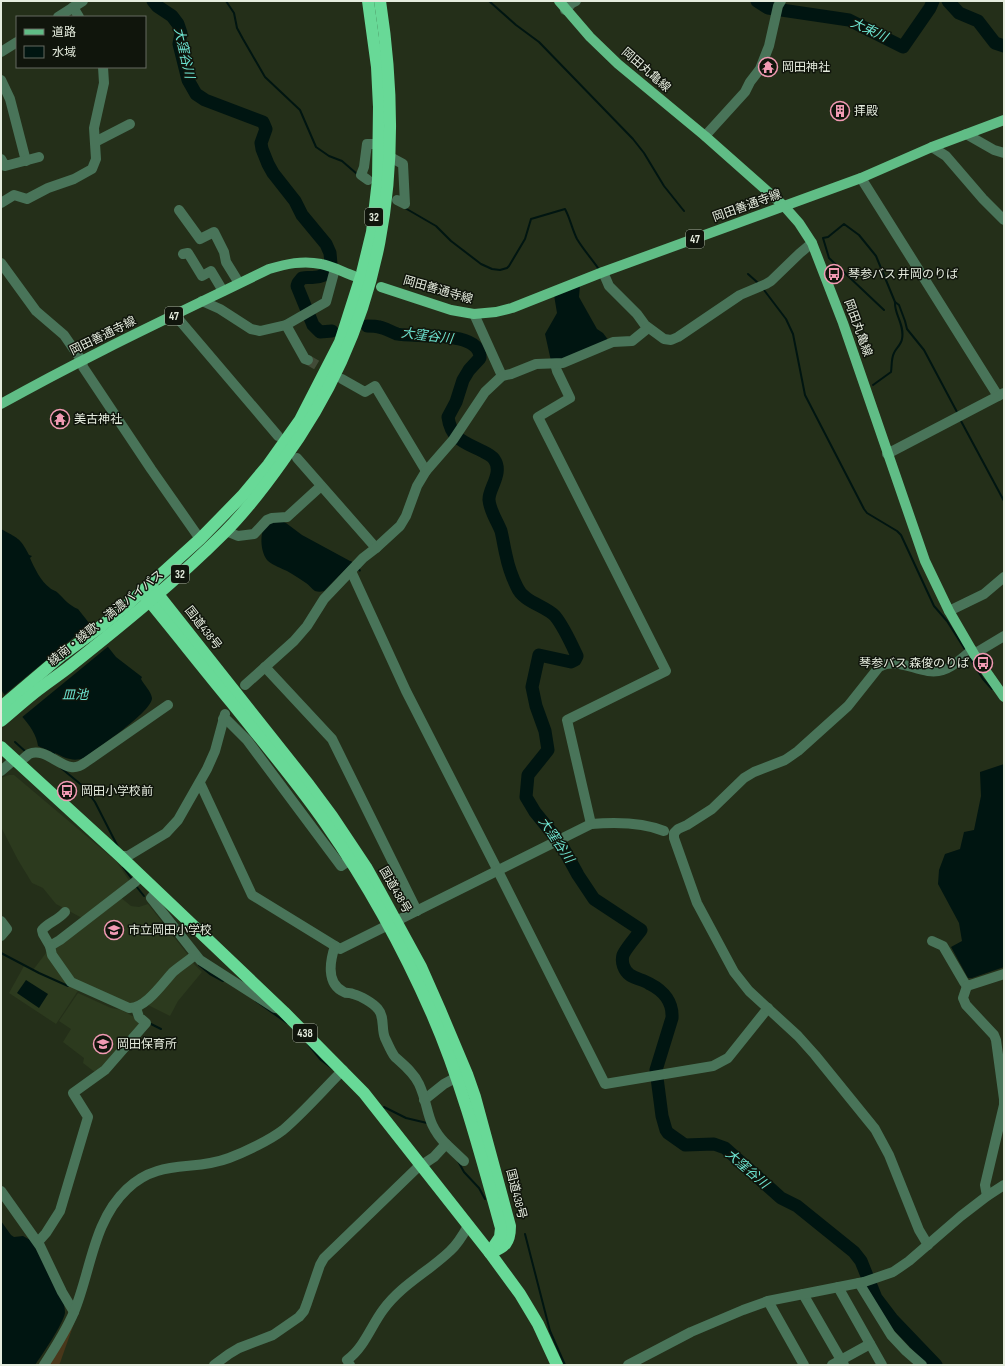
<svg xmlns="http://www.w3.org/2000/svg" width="1005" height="1366" viewBox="0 0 1005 1366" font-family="'Sofia Sans Condensed','Noto Sans JP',sans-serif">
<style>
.built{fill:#2c3a1e}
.green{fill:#49371a}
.water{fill:#001511}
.pier{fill:#242f19}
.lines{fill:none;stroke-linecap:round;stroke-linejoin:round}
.stream{stroke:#001511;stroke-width:2}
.river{stroke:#001511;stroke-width:13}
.minor-tunnel{stroke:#414b37;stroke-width:10;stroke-dasharray:10 5;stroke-linecap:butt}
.minor{stroke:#497459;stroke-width:10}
.major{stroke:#60bd86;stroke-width:10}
.highway{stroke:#68d997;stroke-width:12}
.labels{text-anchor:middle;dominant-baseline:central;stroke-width:3;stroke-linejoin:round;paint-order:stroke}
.shield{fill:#10150c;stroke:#a5ac9f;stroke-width:1}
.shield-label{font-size:11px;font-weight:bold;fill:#e5ecde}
.poi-label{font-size:12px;fill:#e5ecde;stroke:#10150c;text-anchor:start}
.street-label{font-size:12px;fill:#e5ecde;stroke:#10150c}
.water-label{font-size:13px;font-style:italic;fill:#6de4d1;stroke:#10150c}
</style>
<rect width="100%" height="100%" fill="#242f19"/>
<g class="built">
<path d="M9 775H14L116 861 130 882 82 918 56 904 43 888 32 883 18 860 1 827V778Z"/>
<path d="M120 897 131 906 139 907 148 904 192 960 191 961 202 972 178 1001 170 1016 146 1004 140 1015 79 989 56 1024 9 993 24 966 33 970 46 953Z"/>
<path d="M78 993 111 1008 122 1010 139 1020 140 1023 96 1073 83 1063 84 1058 63 1042 71 1029 59 1021Z"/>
</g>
<path class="green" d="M79 1309 60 1363 59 1365H48Z"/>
<g class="water">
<path d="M580 285 579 297 597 329 603 333 609 341 561 360 551 361 545 334 557 313 554 295Z"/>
<path d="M282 521 286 523 302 535 350 561H351L361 570 360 572 351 564 324 591C321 592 318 592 315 591 312 589 309 585 306 583 300 579 294 575 287 571 281 568 274 566 268 561 261 554 259 535 265 526 268 521 277 522 282 521Z"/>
<path d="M1 529C17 538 20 537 29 555L32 556 30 558C34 567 41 582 50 588 52 590 55 590 58 593 64 599 70 606 78 609L116 657 142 677 141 679C144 685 151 691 152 698 152 712 96 749 84 758 73 762 65 758 55 753L54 756 51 755 52 752 38 746C36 725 10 707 1 689Z"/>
<path d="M1004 764V967L972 978H968L951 947 962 941 959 923 938 884 939 870 945 854 960 849 964 832 974 830 981 796 980 772Z"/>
<path d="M26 980 48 994 39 1008 17 993Z"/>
<path d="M1 1221 11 1235 14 1237 23 1236 32 1241H34L63 1301C64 1305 65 1309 65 1313 63 1324 42 1355 35 1365H1Z"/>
</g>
<path class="pier" d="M91 623 110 645 21 718 3 696Z"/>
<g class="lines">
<g class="stream">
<path d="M226 1 234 13 237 28 243 39 265 77 300 110 316 147 329 156 342 161 357 174"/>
<path d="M489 1 516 25 539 42 633 139 644 153 664 186 684 211"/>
<path d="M405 208 436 226 451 241 481 264 492 269 500 270 507 268 509 266 525 239 531 219 565 209C570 218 572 229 577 239 583 249 591 258 598 268"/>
<path d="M748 274 757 282"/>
<path d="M764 290 786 319 793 334 805 395 864 509 867 513 897 531 901 535 934 606 947 621 966 651"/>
<path d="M895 302 899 305 905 321 907 329 924 350 957 412"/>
<path d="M873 385 891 372C892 366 891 359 894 353 896 348 901 345 902 339 905 325 894 314 895 302L876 256 859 235 844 224 828 237 823 238 829 258 884 310"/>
<path d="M961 421 1004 501"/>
<path d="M969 657 983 679 992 689"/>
<path d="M15 742 26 752"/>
<path d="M61 768 84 787 95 802 118 847"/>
<path d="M123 867 132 879"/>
<path d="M136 886 144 896"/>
<path d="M1 953 39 973 68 986"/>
<path d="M199 965 210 974 223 981"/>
<path d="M256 1001 287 1023"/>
<path d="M151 1024 161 1029"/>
<path d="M308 1044 321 1060 333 1069"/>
<path d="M384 1107 406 1118 427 1123"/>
<path d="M458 1161 464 1172 479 1188 485 1199"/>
<path d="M525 1234 550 1331 565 1365"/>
</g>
<g class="river">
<path d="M153 1 157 6 172 16 178 24 181 33 179 44 188 80 196 94 205 100 263 122 266 129 261 143 262 149 268 164 273 173 295 201 302 215 326 244 330 253 331 264"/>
<path d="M757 1 768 8 849 20 903 47 930 8 933 1"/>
<path d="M948 1 959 13 978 21 995 43 1004 46"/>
<path d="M324 275C313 280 311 276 302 278L298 283 297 286 313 325 320 332 332 331"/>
<path d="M367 326C371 326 376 326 379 327 385 328 391 332 397 334 414 338 481 329 480 358L469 370 463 380 456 402 448 417C451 439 464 442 482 451 486 453 491 455 494 459 504 473 488 489 489 500 490 511 497 521 501 531 503 539 504 547 506 555 508 565 512 577 517 587 523 602 546 606 555 616 564 627 571 643 577 656L575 660 571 662 539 655 532 687 536 706 545 731 548 750 528 775 526 797 535 812 561 844 578 875 594 899 641 930C636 937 626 948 623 955 621 962 624 971 630 975 636 979 644 980 650 984 664 991 673 1003 672 1018L656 1070 662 1116 666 1130 668 1133 685 1145 714 1144 725 1148 781 1198 797 1206 854 1252 861 1261 876 1298 892 1319 936 1365"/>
</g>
<path class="minor-tunnel" d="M308 360 332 374"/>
<g class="minor">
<path d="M73 7 79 17"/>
<path d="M565 10 572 3 576 1"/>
<path d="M58 17 83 1"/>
<path d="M1 52 17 42"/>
<path d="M1 80 10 99 26 161"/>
<path d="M966 134 994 150 1004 153"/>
<path d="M705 136 745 92 750 82 760 69 769 46 778 6 781 1"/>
<path d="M95 142 130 124"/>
<path d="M932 147 946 156 983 199 1004 220"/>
<path d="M390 157 403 164 405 204 397 200"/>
<path d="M1 159 5 166 39 157"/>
<path d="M861 178 998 396"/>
<path d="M368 180 361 175 364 167 367 144H379"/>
<path d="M1 203 14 195 27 199 48 188 74 179 92 169 96 159 94 128 104 83 103 67"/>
<path d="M179 210 200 239 214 232 224 252 226 262 239 283"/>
<path d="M183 254 188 253 202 276 211 271 223 291"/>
<path d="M1 263 36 311 64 335 82 361 83 367 151 469 200 539"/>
<path d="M603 272 609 286 637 314 645 325 664 339 671 340 678 337 740 295 766 284 771 281 800 253 812 243"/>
<path d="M202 301 220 309 251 329 260 331 286 325 326 302 335 269"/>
<path d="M474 314 502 376"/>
<path d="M175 315 278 436"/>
<path d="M286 325 305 359 308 360"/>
<path d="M555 364 557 371 570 398 538 417 666 671 567 720 591 824"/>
<path d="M342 379 365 392 375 386 426 471"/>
<path d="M887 454 1004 393"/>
<path d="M297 458 376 548"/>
<path d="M226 531 238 536 254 534 267 520 272 518 287 517 321 486"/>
<path d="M351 571 406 691 498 871 605 1084 713 1066 728 1058 768 1008"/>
<path d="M949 611 984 594 1004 577"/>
<path d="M974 654 1004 636"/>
<path d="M265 667 332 739 417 911"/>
<path d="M245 685 294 641 307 626 324 599 363 558 376 548 400 526 406 516 417 486 426 471 453 440 485 392 502 376 511 374 536 364 563 363 613 342 632 341 648 328"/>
<path d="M223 719 227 720 247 740 341 866 350 860"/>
<path d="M19 763C22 760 26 756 29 754 43 747 58 765 71 767 76 768 82 765 86 762L168 705"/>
<path d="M1 771 15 759"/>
<path d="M200 783 252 895 340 949 591 824C615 822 642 822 664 831"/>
<path d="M120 856H128L166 833 178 820 207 769 215 751 225 714"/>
<path d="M157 891 151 898 200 960 275 1008"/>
<path d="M65 912C57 921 49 922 42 930L43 934 50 946 60 940 135 882 141 876"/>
<path d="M1 921 7 929 1 936"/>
<path d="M932 941 943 946 964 982 967 986"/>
<path d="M50 946 52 955 71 982 129 1008C145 1009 162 984 173 972 180 966 188 961 195 955"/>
<path d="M967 986 963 998 966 1005 994 1035 996 1040 1004 1099V1105L985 1185 987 1196"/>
<path d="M967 986 1004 974"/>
<path d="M424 1100 444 1084 457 1077"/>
<path d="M446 1144 464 1161"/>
<path d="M1 1191 40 1246 62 1292 74 1312"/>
<path d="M38 1242 46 1233 60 1211 88 1117 73 1093 105 1070 146 1023 139 1017 136 1008"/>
<path d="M928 1245 919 1230 889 1155 875 1129 815 1055 798 1036 749 991 734 972 697 903 674 838V833L678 829 687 825 712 809 744 778 754 772 785 760 798 751 848 706 879 667C900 655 921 677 943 670 954 667 963 657 972 650"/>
<path d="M859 1283 891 1335 906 1351 922 1365"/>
<path d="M838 1287 882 1365"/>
<path d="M803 1294 844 1365"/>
<path d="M768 1301 804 1365"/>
<path d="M44 1365C55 1348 66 1331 74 1312 91 1271 93 1221 127 1189 159 1158 193 1172 229 1158 245 1152 270 1140 283 1130 304 1112 323 1090 343 1070"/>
<path d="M214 1365 229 1354 239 1348 273 1335 299 1317 304 1311 307 1303 320 1265 324 1258 416 1169 434 1157 446 1144C425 1123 430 1108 419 1084 414 1073 404 1065 395 1057 391 1052 388 1044 385 1038 381 1029 385 1017 378 1009 373 1003 361 996 353 994 350 992 347 994 344 992 326 984 330 961 335 946"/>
<path d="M350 1365 347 1360C364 1348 371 1326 383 1310 401 1285 428 1272 450 1251 458 1244 463 1235 468 1226"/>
<path d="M628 1365 691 1332 743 1310 768 1301 864 1282 893 1272 909 1261 961 1216 987 1196 1004 1185"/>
<path d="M832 1365 870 1344"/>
</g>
<g class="major">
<path d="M559 1 590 37 618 64 705 136 784 206 799 223 812 243 843 323 925 561 949 611 974 654 1004 697"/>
<path d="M381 287 451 310 468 313 474 314 496 312 512 308 603 272 861 178 932 147 1004 120"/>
<path d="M1 404C88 355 179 313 269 269 286 264 303 260 321 264 332 266 343 272 354 276"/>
</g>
<g class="highway">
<path d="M153 588 309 785 332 816 366 867 380 892 421 967 440 1010 467 1074 475 1097 510 1226C510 1243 505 1247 490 1253"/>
<path d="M145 596C174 631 202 667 231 702 263 742 297 782 326 824 368 884 403 948 432 1014 462 1083 481 1156 501 1228L500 1237 492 1249"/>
<path d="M1 707 61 656 99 628 126 606 200 539 242 496 268 465 300 420 340 342 362 273 372 232 378 180 379 107 377 67 368 1"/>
<path d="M1 721C13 711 25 700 38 690 48 682 59 675 69 667 123 624 176 581 224 533 246 511 265 486 282 462 385 321 406 170 380 1"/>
<path d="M1 747 120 856 284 1012 364 1093 490 1253 520 1294 538 1324 557 1365"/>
</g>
</g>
<defs>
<g id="temple-ring" transform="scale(1)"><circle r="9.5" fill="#10150c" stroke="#f19ab3" stroke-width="1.5"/><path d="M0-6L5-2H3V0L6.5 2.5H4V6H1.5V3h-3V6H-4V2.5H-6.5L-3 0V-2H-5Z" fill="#f19ab3"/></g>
<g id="building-ring" transform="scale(1)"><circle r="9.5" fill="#10150c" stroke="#f19ab3" stroke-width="1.5"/><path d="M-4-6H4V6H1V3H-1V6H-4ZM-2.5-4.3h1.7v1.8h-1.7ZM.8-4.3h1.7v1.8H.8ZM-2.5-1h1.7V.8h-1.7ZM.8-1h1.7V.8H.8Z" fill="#f19ab3"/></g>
<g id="bus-ring" transform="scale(1)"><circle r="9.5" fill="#10150c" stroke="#f19ab3" stroke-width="1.5"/><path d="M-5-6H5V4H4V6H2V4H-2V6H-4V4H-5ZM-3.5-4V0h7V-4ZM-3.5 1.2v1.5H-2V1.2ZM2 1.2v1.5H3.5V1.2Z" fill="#f19ab3"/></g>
<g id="school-ring" transform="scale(1)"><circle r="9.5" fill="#10150c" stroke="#f19ab3" stroke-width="1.5"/><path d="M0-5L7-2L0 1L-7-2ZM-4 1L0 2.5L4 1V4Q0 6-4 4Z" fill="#f19ab3"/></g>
</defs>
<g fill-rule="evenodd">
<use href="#temple-ring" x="768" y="67"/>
<use href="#building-ring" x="840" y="111"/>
<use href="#bus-ring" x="834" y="274"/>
<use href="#temple-ring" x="60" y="419"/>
<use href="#bus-ring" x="983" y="663"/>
<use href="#bus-ring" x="67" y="791"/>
<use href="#school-ring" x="114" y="930"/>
<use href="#school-ring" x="103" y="1044"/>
</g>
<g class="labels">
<g class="shield">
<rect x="365" y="208" width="18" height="18" rx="3"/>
<rect x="686" y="230" width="18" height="18" rx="3"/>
<rect x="165" y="307" width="18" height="18" rx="3"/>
<rect x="171" y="565" width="18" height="18" rx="3"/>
<rect x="293" y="1024" width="24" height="18" rx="3"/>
</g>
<g class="shield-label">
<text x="374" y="217">32</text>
<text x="695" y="239">47</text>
<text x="174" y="316">47</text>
<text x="180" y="574">32</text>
<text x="305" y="1033">438</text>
</g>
<g class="poi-label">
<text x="782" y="67">岡田神社</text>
<text x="854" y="111">拝殿</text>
<text x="848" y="274">琴参バス 井岡のりば</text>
<text x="74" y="419">美古神社</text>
<text x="969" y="663" text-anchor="end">琴参バス 森俊のりば</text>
<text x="81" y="791">岡田小学校前</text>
<text x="128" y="930">市立岡田小学校</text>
<text x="117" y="1044">岡田保育所</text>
</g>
<g class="street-label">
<text transform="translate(646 70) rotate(41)">岡田丸亀線</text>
<text transform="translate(747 206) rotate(-20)">岡田善通寺線</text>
<text transform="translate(438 290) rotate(16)">岡田善通寺線</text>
<text transform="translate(858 328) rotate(70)">岡田丸亀線</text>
<text transform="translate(103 336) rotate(-26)">岡田善通寺線</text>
<text transform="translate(106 618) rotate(-39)">綾南・綾歌・満濃バイパス</text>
<text transform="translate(203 628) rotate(52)">国道438号</text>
<text transform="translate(395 890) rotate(60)">国道438号</text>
<text transform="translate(516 1194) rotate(76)">国道438号</text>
</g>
<g class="water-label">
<text transform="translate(869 30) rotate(25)">大束川</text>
<text transform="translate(184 53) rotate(77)">大窪谷川</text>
<text transform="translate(427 336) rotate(7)">大窪谷川</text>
<text x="75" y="695">皿池</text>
<text transform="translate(556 840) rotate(56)">大窪谷川</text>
<text transform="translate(747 1169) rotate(41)">大窪谷川</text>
</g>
</g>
<rect width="1005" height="1366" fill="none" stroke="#e5ecde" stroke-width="4"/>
<rect x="16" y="16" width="130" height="52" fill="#10150c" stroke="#656b60"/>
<rect x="24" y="29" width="20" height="6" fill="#60bd86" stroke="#656b60"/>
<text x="52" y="36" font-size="12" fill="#e5ecde">道路</text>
<rect x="24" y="46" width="20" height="12" fill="#001511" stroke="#656b60"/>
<text x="52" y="56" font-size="12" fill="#e5ecde">水域</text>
</svg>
